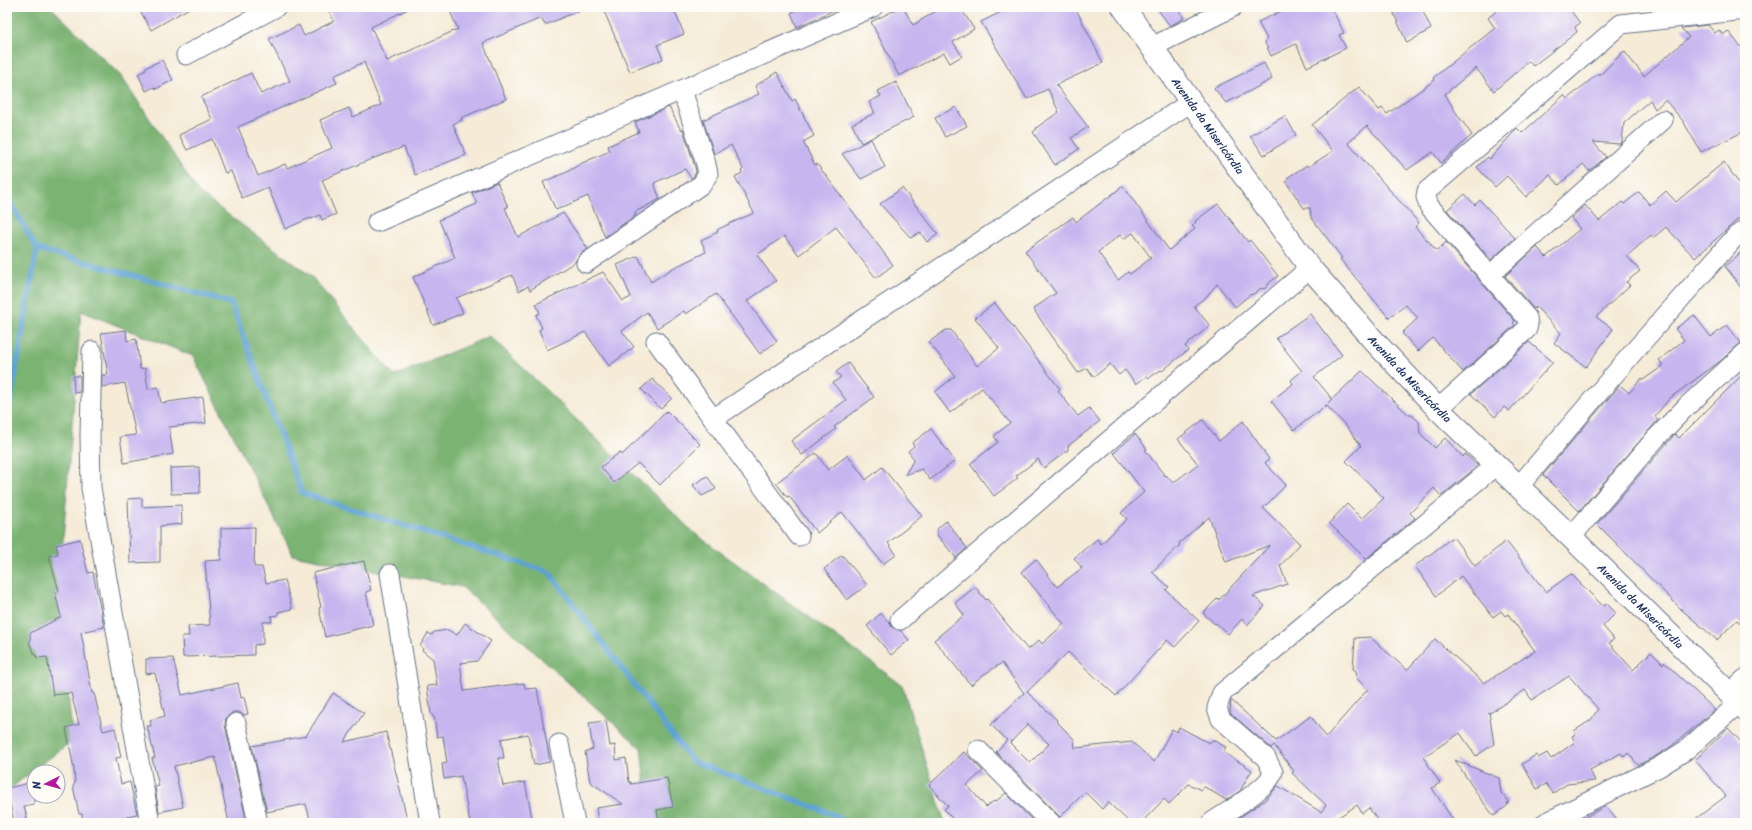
<svg xmlns="http://www.w3.org/2000/svg" width="1752" height="830" viewBox="0 0 1752 830" font-family="Sriracha,sans-serif">
<style>
.forest{fill:#7ab372;stroke:#4a7168}
.lines{fill:none;stroke-linecap:round;stroke-linejoin:round}
.stream{stroke:#5ea3d3;stroke-width:5.5}
.building{fill:#c6b5ef;fill-rule:evenodd}
.street-casing{stroke:#677188;stroke-width:21}
.secondary-casing{stroke:#677188;stroke-width:24}
.street{stroke:#fff;stroke-width:19}
.secondary{stroke:#fff;stroke-width:22}
.labels{text-anchor:middle;dominant-baseline:central;stroke-width:4;stroke-linejoin:round;paint-order:stroke}
.street-label{font-size:11px;fill:#1b2f5e;stroke:#fdfcf7}
</style>
<rect width="100%" height="100%" fill="#fdfcf7"/>
<filter id="ink" filterUnits="userSpaceOnUse"><feTurbulence type="fractalNoise" baseFrequency=".025" numOctaves="2"/><feDisplacementMap in="SourceGraphic" scale="8" xChannelSelector="R" yChannelSelector="G"/><feConvolveMatrix kernelMatrix="1 2 1 2 8 2 1 2 1" color-interpolation-filters="sRGB"/></filter>
<filter id="wash" filterUnits="userSpaceOnUse"><feTurbulence type="fractalNoise" baseFrequency=".012" numOctaves="4" result="noise"/><feDisplacementMap in="SourceGraphic" scale="16" xChannelSelector="R" yChannelSelector="G"/><feGaussianBlur stdDeviation="0.9" result="paint"/><feColorMatrix in="noise" values="0 0 0 0 0 0 0 0 0 0 0 0 0 0 0 0 0 1.4 0 .05"/><feComposite in="paint" operator="in"/></filter>
<g filter="url(#wash)">
<rect width="100%" height="100%" fill="#f5ebd7"/>
<path class="forest" d="M7 7H51L121 76 199 193 311 276 394 376 490 336 693 532 902 685 945 823H649L641 748 462 587 293 555 193 356 81 311 58 604 73 740 7 791Z"/>
<g class="lines">
<g class="stream">
<path d="M7 196 37 249 7 421"/>
<path d="M37 249 231 303 302 493 549 572 692 761 832 814 846 823"/>
</g>
</g>
<g id="blocks">
<g class="building">
<path d="M138 7H191L151 30Z"/>
<path d="M327 7H412L371 27 387 61 458 29 448 7H587L545 25 541 18 483 43 506 99 461 118 462 120 453 124 466 155 415 175 404 147 369 160 322 180 336 214 322 220 320 215 311 219 310 218 285 229 268 187 242 198 231 171 225 173 212 139 187 150 179 135 212 119 201 97 251 73 261 94 290 81 269 39 299 25 304 36 334 21ZM364 62 381 105 353 117 349 108 320 120 332 148 287 168 285 164 258 176 238 127 337 83 334 76Z"/>
<path d="M613 7H673L684 34 657 45 663 59 630 72 604 11Z"/>
<path d="M801 7 834 10 797 27 791 13Z"/>
<path d="M901 7H903L913 25 943 7H960L974 29 953 42 962 56 950 63 944 53 899 76 871 22Z"/>
<path d="M999 7H1075L1103 63 1056 85 1088 127 1071 138 1079 149 1055 165 1033 132 1037 129 1036 128 1059 112 1048 89 1027 99 981 22 1001 12Z"/>
<path d="M1156 7H1177L1184 18 1170 26Z"/>
<path d="M1290 7H1331L1344 33 1339 35 1346 48 1307 67 1296 44 1271 56 1265 43 1267 39 1258 22Z"/>
<path d="M1391 7H1421L1431 29 1407 43Z"/>
<path d="M1501 7H1568L1580 23 1575 27 1577 32 1533 66 1529 61 1494 91 1476 68 1445 94 1455 111 1472 135 1441 163 1433 152 1407 170 1367 126 1348 143 1419 223 1415 227 1437 251 1446 242 1515 321 1513 323 1515 325 1463 372 1433 338 1418 351 1402 333 1418 318 1406 305 1389 318 1340 259 1342 258 1311 217 1310 208H1304L1286 182 1289 180 1287 178 1307 165 1308 167 1333 151 1312 125 1359 87 1379 110 1382 108 1387 114 1435 80 1433 78 1495 28 1488 18Z"/>
<path d="M1708 25 1715 33 1719 30 1723 35 1728 31 1745 52V131L1701 152 1683 121 1665 100 1655 109 1650 100 1624 123 1622 142 1620 144 1593 142 1606 157 1589 171 1583 164 1559 185 1550 175 1526 197 1507 176 1495 187 1477 167 1488 157 1490 159 1517 128 1522 133 1564 95 1567 99 1599 73 1600 75 1624 51 1644 76 1689 37 1681 28Z"/>
<path d="M162 60 173 80 156 89 154 87 146 91 138 74 146 70 145 68Z"/>
<path d="M1264 63 1272 79 1250 91 1226 103 1214 88Z"/>
<path d="M777 72 792 101 795 99 814 136 803 142 815 165 817 164 893 265 876 278 836 227 799 255 784 236 757 255 776 281 747 301 777 341 760 354 716 294 686 314 684 311 657 328 647 312 622 331 634 347 609 366 585 332 547 350 539 330 542 328 536 315 540 313 536 304 603 272 623 301 631 297 617 265 638 256 651 282 673 268 706 252 701 240 718 232 717 230 731 223 754 213 735 177 742 173 741 171 743 169 731 145 714 154 703 120 759 94 755 86Z"/>
<path d="M896 82 914 117 861 143 852 124 875 113 869 102 881 96 878 91Z"/>
<path d="M669 107 681 130 683 129 695 167 696 172 694 176 691 178 685 169 654 183 660 199 635 212 636 215 605 237 588 196 556 210 543 182 567 172 582 163 610 151 608 146 639 132 635 122Z"/>
<path d="M956 107 967 126 945 137 935 118Z"/>
<path d="M1285 116 1296 135 1264 155 1250 136Z"/>
<path d="M871 139 885 167 861 179 842 154Z"/>
<path d="M1724 162 1745 192V213L1695 258 1666 227 1653 238 1651 235 1627 256 1640 271 1626 282 1630 285 1596 317 1613 329 1586 367 1554 343 1561 333 1536 307 1534 309 1505 276 1537 247 1546 257 1580 229 1571 218 1585 205 1599 221 1622 202 1624 204 1639 192 1650 205 1666 191 1676 202Z"/>
<path d="M497 182 508 207 505 208 518 237 563 213 588 249 580 254 575 262 530 290 528 286 519 291 512 275 456 298 463 313 433 325 413 277 455 258 439 220 477 204 472 193Z"/>
<path d="M1123 186 1169 250 1195 229 1192 226 1196 222 1195 221 1218 204 1248 242 1250 240 1278 276 1269 283 1266 288 1260 289 1252 295 1251 294 1235 307 1217 284 1207 296 1194 306 1210 326 1185 346 1188 350 1162 371 1161 370 1149 378 1147 376 1136 384 1125 370 1119 375 1110 364 1094 377 1087 368 1078 373 1033 309 1056 293 1025 251 1073 217 1076 222ZM1133 233 1151 258 1130 274 1128 272 1118 280 1098 252 1120 235 1123 239Z"/>
<path d="M902 188 938 234 927 242 920 232 911 238 880 204Z"/>
<path d="M1465 194 1475 205 1480 200 1515 238 1491 260 1447 210Z"/>
<path d="M1745 249V293L1725 266Z"/>
<path d="M995 303 1060 389 1058 391 1078 416 1089 408 1100 421 1068 446V450L1044 468 1038 459 1016 476 1018 478 994 496 970 464 998 442 994 436 1010 423 982 388 950 413 935 392 955 376 929 342 946 330H951L977 366 999 348 975 318Z"/>
<path d="M1310 314 1342 355 1314 377 1332 399 1328 403 1362 371 1409 415H1412L1419 422 1420 433 1435 448 1445 438 1463 457 1465 454 1478 466 1441 496 1434 488 1410 513 1415 518 1366 559 1329 523 1347 504 1362 519 1384 498 1346 461 1361 446 1348 428 1326 405 1317 414 1316 413 1294 430 1271 401 1293 384 1291 380 1302 371 1276 338Z"/>
<path d="M1694 315 1711 337 1727 325 1741 343 1718 363 1670 398 1655 416 1658 420 1579 511 1543 475 1620 385 1629 393 1642 378 1643 380 1663 366 1659 360 1684 340 1675 329Z"/>
<path d="M126 330 127 341 136 339 140 369 145 368 148 389 158 387 161 403 203 397 206 423 169 427 173 454 124 463 120 437 136 435 125 383 102 387V375H108L101 333Z"/>
<path d="M1529 342 1553 362 1509 411 1504 407 1495 417 1471 394Z"/>
<path d="M848 363 874 397 834 427 836 429 802 455 791 441 846 400 833 383 841 377 836 372Z"/>
<path d="M1745 372V628L1737 620 1717 640 1682 610 1597 524 1675 434 1679 438Z"/>
<path d="M73 376H80V392L74 393Z"/>
<path d="M652 379 672 398 661 409 641 389Z"/>
<path d="M667 411 700 444 660 485 638 463 614 483 601 467 620 452 622 455Z"/>
<path d="M1203 420 1219 441 1243 421 1269 459 1265 463 1286 485 1263 508 1300 544 1280 566 1287 584 1253 596 1265 606 1247 625 1242 619 1228 634 1216 623 1215 624 1203 613 1218 598 1219 600 1270 545 1226 562 1209 517 1179 543 1180 545 1152 572 1169 587 1166 590 1199 621 1175 647 1167 640 1116 696 1068 652 1027 692 1057 720 1056 721 1074 739 1075 748 1132 742 1154 762 1172 729 1177 732 1179 727 1209 743 1213 740 1226 747 1223 752 1252 770 1240 791 1226 800 1203 786 1201 790 1189 784 1169 804 1164 799 1141 823H1130L1108 802 1102 809 1085 792 1060 817 996 752 1007 740 991 725 1024 693 1002 663 983 675 971 685 934 640 964 615 955 603 975 587 986 600 987 599 1028 650 1039 640 1042 644 1064 624 1021 572 1036 559 1057 587 1082 568 1074 558 1097 539 1101 544 1127 519 1121 513 1144 492 1114 453 1135 434 1147 449 1145 450 1165 476 1166 475 1173 483 1198 464 1178 439ZM1028 724 1049 744 1030 763 1010 743Z"/>
<path d="M931 429 955 461 930 480 922 469 905 475 914 459 908 451 914 446 912 443Z"/>
<path d="M816 453 828 470 848 455 866 480 882 467 922 516 888 543 896 554 883 564 842 512 817 533 789 496 787 497 776 483Z"/>
<path d="M199 467 200 493 171 494 170 468Z"/>
<path d="M707 476 716 489 702 496 693 485Z"/>
<path d="M142 498V507L181 505 182 524 160 526V562L130 563 128 499Z"/>
<path d="M946 521 967 548 956 558 937 535V529Z"/>
<path d="M255 527 254 567H262L266 583 285 580 292 609 278 612V615L271 616 272 622H263V644L254 645V655L183 657 182 636H189L188 626 210 625 205 561 221 560V528Z"/>
<path d="M1453 537 1475 566 1506 541 1546 592 1571 574 1603 606 1607 604 1616 613 1603 626 1614 639 1609 643 1633 670 1651 652 1663 664 1664 662 1715 710 1669 748 1654 757 1638 765 1628 753 1624 757 1621 753 1590 770 1595 781 1567 784 1553 793 1546 784 1537 789 1522 764 1536 755 1538 758 1547 753 1551 759 1575 742 1572 736 1576 734 1574 731 1591 720 1598 709 1569 676 1532 700 1525 690 1490 713 1489 712 1494 744 1476 756 1460 733 1423 757 1440 783 1432 788 1455 823H1379L1369 808 1362 813 1357 805 1334 820 1338 823H1231L1264 801 1278 786 1321 812 1326 805 1292 773 1294 771 1274 745 1271 748 1230 713 1231 700 1276 741 1311 716 1326 737 1368 689 1357 679 1356 671 1353 669 1355 638 1370 637 1407 670 1435 639 1484 683 1535 651 1508 614 1505 616 1501 611 1493 617 1461 576 1436 596 1415 566Z"/>
<path d="M80 539 88 573 93 572 104 627 81 632 92 693H94L103 731 115 728 121 757 116 758 121 784 130 782 137 814 110 820 111 823H83L82 814H79L73 786 75 783 74 769 66 728 79 724 71 693 53 695 47 657 37 658 30 645V633L61 617 55 592 59 591 49 556 58 554 56 545Z"/>
<path d="M842 555 867 585 847 600 824 569Z"/>
<path d="M364 561 371 590 366 592 373 625 325 637 319 608 321 607 313 573Z"/>
<path d="M881 613 888 622 889 621 892 627 901 631 909 640 891 655 867 626Z"/>
<path d="M465 623 491 641 477 661 460 663 464 691 524 683 525 689 537 688 550 762 534 765 528 734 501 739 504 758H498L503 786 525 782 533 823H470L461 776 444 779 442 764 447 763 443 736 437 737 434 717 431 714 427 686 437 685 433 659 422 650 423 648 420 646 428 633 432 635 434 632 448 630 457 635Z"/>
<path d="M173 658 182 695 238 683 241 698 244 697 248 714 243 715 239 712H233L226 718 225 725 247 823H229L215 757 174 766 183 807 159 812 155 787 159 786 152 758H155L147 726H151L150 720 165 716 155 673 146 674V659Z"/>
<path d="M333 693 364 713 344 742 386 732 408 823H311L306 804 267 812 252 746 306 736Z"/>
<path d="M606 721 610 746 615 745 616 760 626 758 629 782H631V784L667 778 673 807 657 810 659 823H598L596 808 623 804 590 782 585 752 593 749 589 723Z"/>
<path d="M1728 728 1745 746V823H1690L1726 796 1695 760Z"/>
<path d="M964 752 983 771 967 785 986 807 994 801 995 802 1006 793 1035 823H956L944 809 948 806 929 785Z"/>
<path d="M1455 760 1499 778 1501 793 1509 802 1507 803 1508 805 1494 816 1480 798Z"/>
<path d="M34 782V804L24 806 28 823H14L7 788Z"/>
<path d="M1606 806 1620 823H1574Z"/>
</g>
</g>
</g>
<g filter="url(#ink)">
<use href="#blocks" fill-opacity="0" stroke="#677188" stroke-width="1"/>
<g class="lines">
<g class="street-casing">
<g id="street">
<path d="M1152 47 1233 7"/>
<path d="M186 55 276 7"/>
<path d="M377 222 873 7"/>
<path d="M586 263 702 184 708 174 706 164 682 90"/>
<path d="M1489 276 1663 120"/>
<path d="M656 341 799 536"/>
<path d="M92 351 90 436 91 488 150 823"/>
<path d="M1438 409 1527 329 1528 324 1527 318 1429 206 1426 197 1427 191 1621 24 1745 10"/>
<path d="M713 419 1191 102"/>
<path d="M1519 486 1636 349 1736 236 1745 230"/>
<path d="M1571 537 1656 438 1687 406 1745 353"/>
<path d="M390 574 430 823"/>
<path d="M900 620 1310 268"/>
<path d="M1729 693 1745 679"/>
<path d="M236 723 258 823"/>
<path d="M559 744 575 823"/>
<path d="M978 750 1051 823"/>
<path d="M1211 823C1225 813 1270 787 1273 772L1266 758 1221 719 1217 708 1222 693 1495 466"/>
<path d="M1545 823 1659 767 1686 750 1739 703"/>
</g>
</g>
<g class="secondary-casing">
<g id="secondary">
<path id="s1" d="M1123 7 1310 268 1374 341 1438 409 1571 537 1745 709"/>
</g>
</g>
<use href="#street" class="street"/>
<use href="#secondary" class="secondary"/>
</g>
</g>
<g class="labels">
<g class="street-label">
<text stroke="none"><textPath href="#s1" startOffset="146">Avenida da Misericórdia</textPath></text>
<text stroke="none"><textPath href="#s1" startOffset="470">Avenida da Misericórdia</textPath></text>
<text stroke="none"><textPath href="#s1" startOffset="794">Avenida da Misericórdia</textPath></text>
</g>
</g>
<rect width="1752" height="830" fill="none" stroke="#fdfcf7" stroke-width="24"/>
<g transform="translate(46 784) rotate(264)"><circle r="19" fill="#fdfcf7" stroke="#a3aaba"/>
<path d="M0-3L7 15L0 10L-7 15Z" fill="#b5179e"/>
<text y="-6" font-size="11" font-weight="bold" text-anchor="middle" fill="#1b2f5e">N</text>
</g>
</svg>
